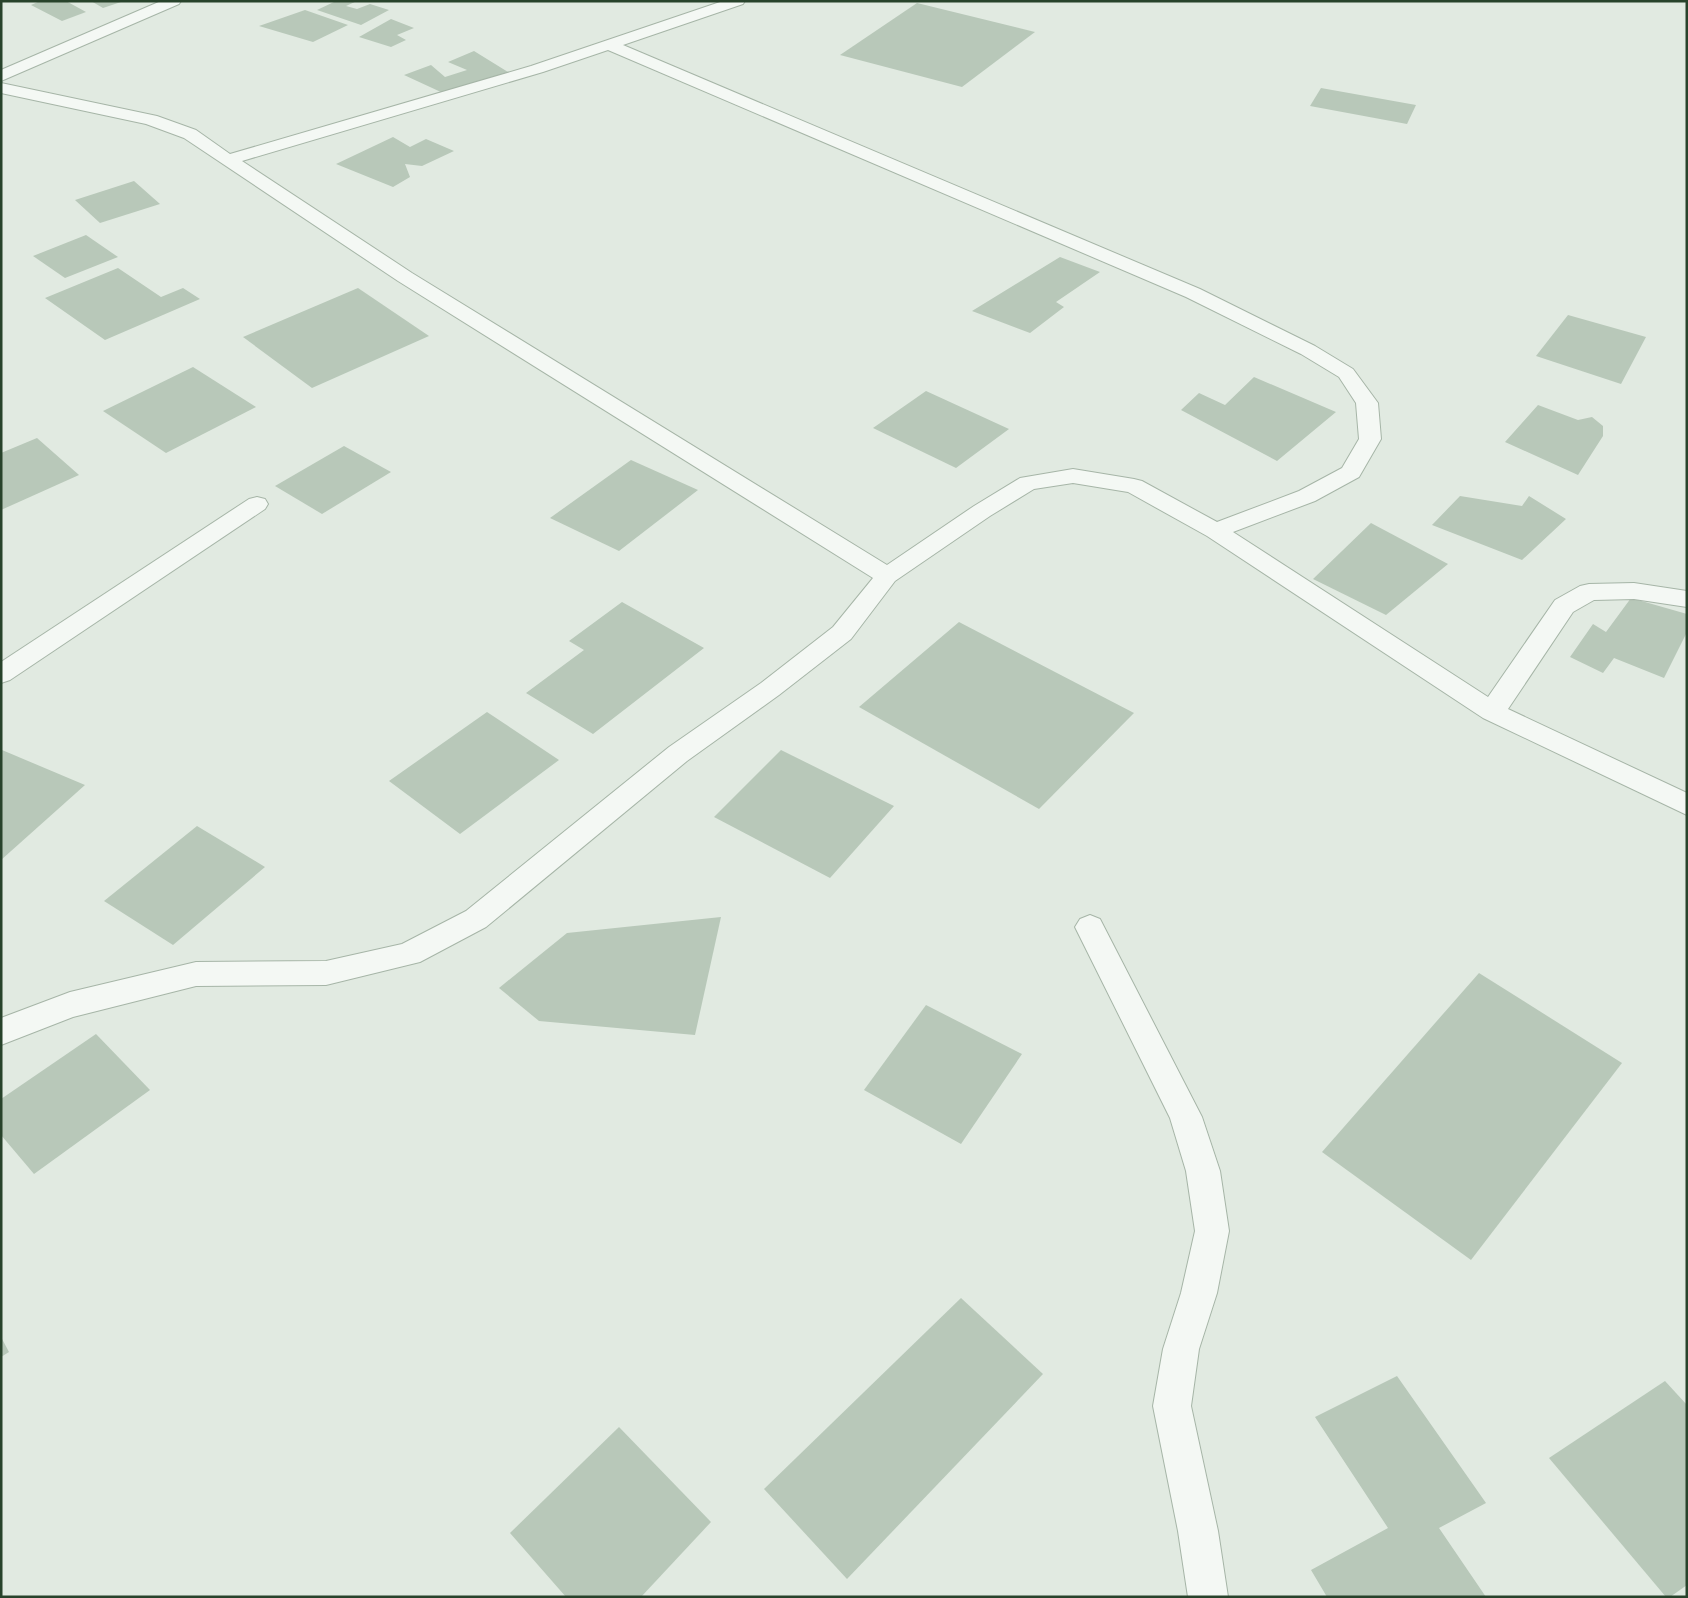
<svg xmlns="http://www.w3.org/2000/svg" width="1688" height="1598" viewBox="0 0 1688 1598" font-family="Manrope,sans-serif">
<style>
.building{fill:#b8c8b9}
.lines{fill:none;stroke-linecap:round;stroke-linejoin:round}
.street-casing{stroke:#a6b5a7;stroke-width:2}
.street{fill:#f4f8f4;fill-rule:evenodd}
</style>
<rect width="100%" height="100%" fill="#e1eae1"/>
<g class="building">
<path d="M40 1H66L86 12 62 21 31 5Z"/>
<path d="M91 1H121V2L103 8Z"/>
<path d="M336 1H357L346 6 357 9 370 4 389 10 361 25 317 10Z"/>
<path d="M917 3 1035 32 962 87 840 55Z"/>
<path d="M305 10 348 25 313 42 259 26Z"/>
<path d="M391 19 414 28 397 35 406 40 391 47 359 37Z"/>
<path d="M474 51 508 72 443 93 404 75 431 65 445 77 467 70 448 62Z"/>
<path d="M1321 88 1416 105 1407 124 1310 106Z"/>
<path d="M393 137 410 147 426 139 454 151 422 166 405 164 410 177 393 187 336 164Z"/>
<path d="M134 181 160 204 100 223 75 200Z"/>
<path d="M86 235 118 257 65 278 33 256Z"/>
<path d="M1060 257 1100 272 1056 302 1064 307 1030 333 972 311Z"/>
<path d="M118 268 161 297 183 288 200 299 105 340 45 298Z"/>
<path d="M358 288 429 336 312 388 243 337Z"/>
<path d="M1568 315 1646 337 1621 384 1536 356Z"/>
<path d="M193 367 256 407 166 453 103 411Z"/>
<path d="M1254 377 1336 412 1277 461 1181 410 1199 393 1225 405Z"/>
<path d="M926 391 1009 429 956 468 873 428Z"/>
<path d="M1538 405 1578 420 1592 417 1603 426V436L1578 475 1505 442Z"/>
<path d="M37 438 79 475 1 510V453Z"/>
<path d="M344 446 391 472 322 514 275 486Z"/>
<path d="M631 460 698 490 619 551 550 518Z"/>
<path d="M1460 496 1522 506 1529 496 1566 519 1522 560 1432 525Z"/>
<path d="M1371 523 1448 564 1386 615 1313 579Z"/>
<path d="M1631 598 1687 614V632L1664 678 1614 658 1603 673 1570 657 1593 624 1606 632Z"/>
<path d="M622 602 704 648 593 734 526 693 584 650 569 641Z"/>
<path d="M959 622 1134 713 1039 809 859 707Z"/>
<path d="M487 712 559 760 460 834 389 781Z"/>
<path d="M2 750 85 785 1 860V751Z"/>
<path d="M781 750 894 806 830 878 714 817Z"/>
<path d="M197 826 265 867 173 945 104 901Z"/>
<path d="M721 917 695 1035 539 1021 499 988 567 933Z"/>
<path d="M1479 973 1622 1063 1471 1260 1322 1152Z"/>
<path d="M926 1005 1022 1054 961 1144 864 1090Z"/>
<path d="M96 1034 150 1090 34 1174 1 1135V1099Z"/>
<path d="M961 1298 1043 1374 847 1579 764 1489Z"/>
<path d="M1 1337 9 1352 1 1357Z"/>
<path d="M1397 1376 1486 1503 1439 1528 1486 1597H1327L1311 1570 1388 1528 1315 1417Z"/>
<path d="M1665 1381 1687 1405V1585L1670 1597H1666L1549 1458Z"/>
<path d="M619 1427 711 1522 641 1597H566L510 1533Z"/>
</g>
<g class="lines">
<g class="street-casing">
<g id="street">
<path d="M161 1H181L179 4 1 81V70Z"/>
<path d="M723 1H745L743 4 623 45 1200 289 1315 346 1353 369 1378 403 1381 439 1359 477 1315 501 1233 532 1488 697 1555 600 1580 586 1589 584 1634 583 1687 591V607L1634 599 1594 600 1573 612 1508 709 1687 793V815L1483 718 1207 536 1128 492 1073 483 1034 489 990 516 895 581 851 639 779 695 687 761 486 927 420 962 326 985 196 986 73 1017 1 1045V1018L70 992 196 962 326 961 402 944 466 911 669 747 761 683 833 627 873 578 398 281 184 138 146 124 1 93V83L157 116 196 130 230 154 531 66ZM608 50 1186 297 1301 354 1339 377 1356 403 1359 439 1342 468 1299 491 1217 522 1142 481 1134 479 1073 469 1020 478 974 506 887 565 412 273 242 161 543 72Z"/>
<path d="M257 497 265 499 268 504 265 509 10 680 1 683V662L249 499Z"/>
<path d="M1090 915 1100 919 1202 1117 1220 1171 1229 1231 1217 1293 1199 1349 1191 1406 1218 1531 1228 1597H1188L1178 1531 1153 1406 1163 1349 1181 1293 1195 1231 1186 1171 1170 1118 1075 927 1080 919Z"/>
</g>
</g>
<use href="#street" class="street"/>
</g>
<rect width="1688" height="1598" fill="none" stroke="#28432b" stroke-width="5"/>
</svg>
